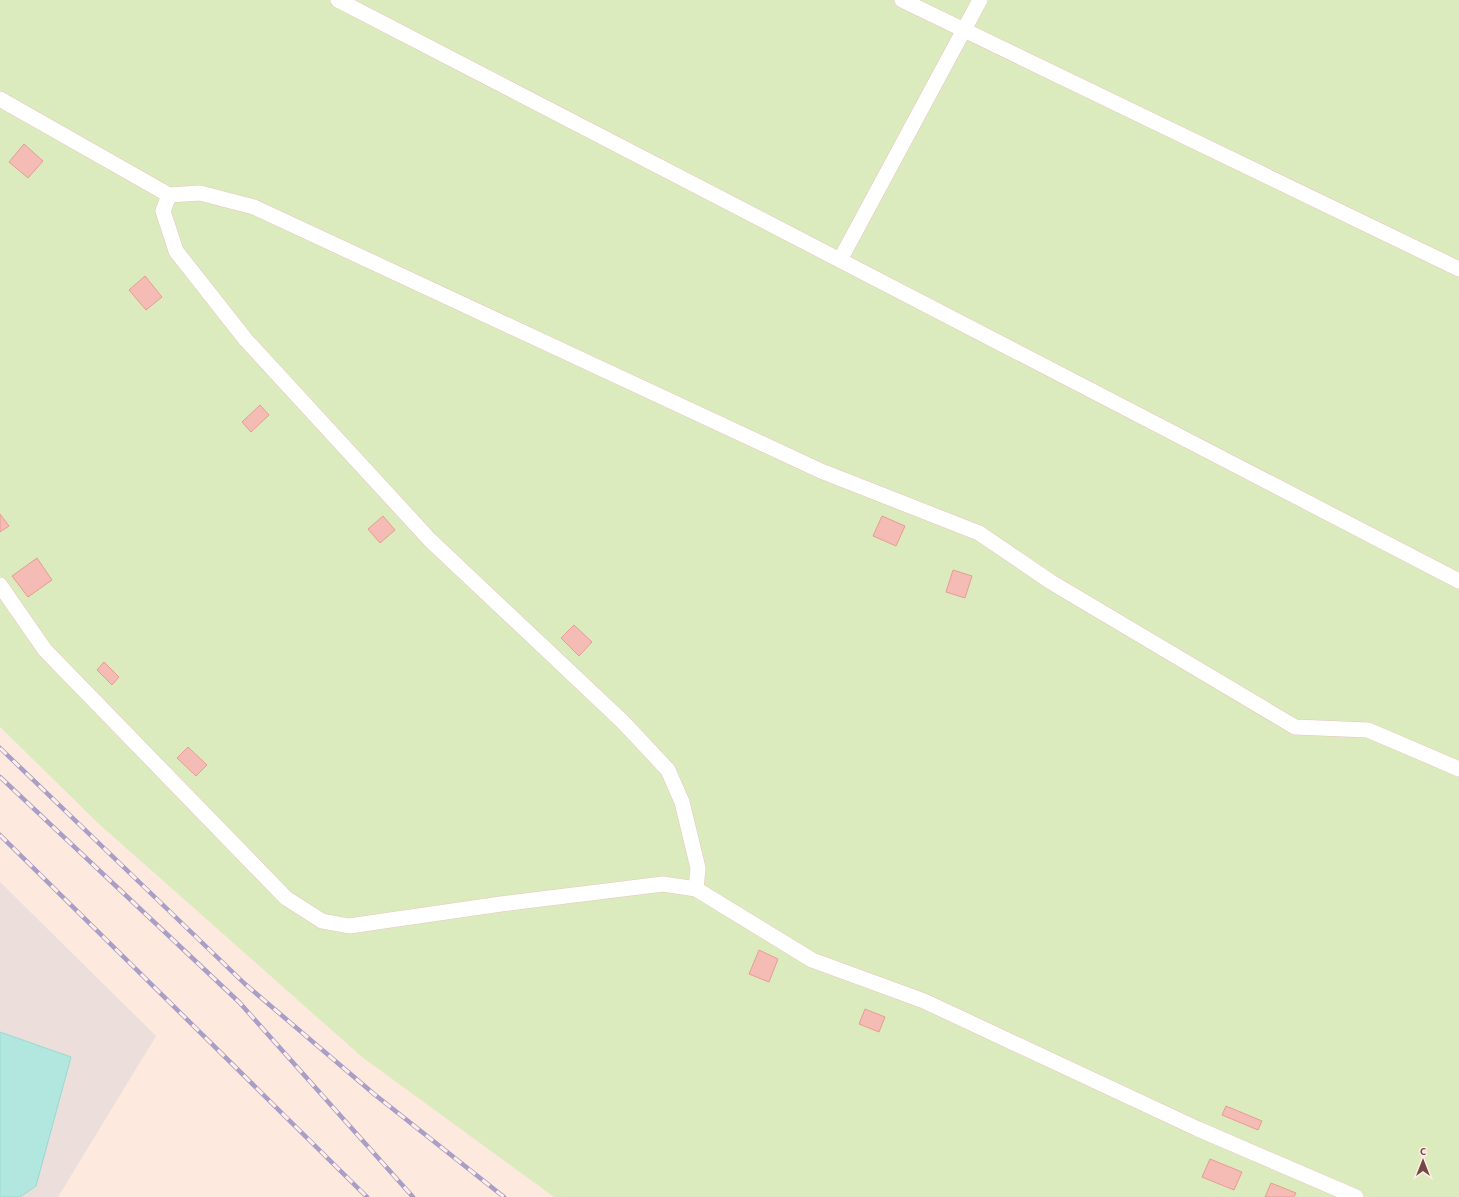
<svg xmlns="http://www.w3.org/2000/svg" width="1459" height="1197" viewBox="0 0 1459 1197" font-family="'Alegreya Sans',sans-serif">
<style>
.industrial{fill:#ebdedb}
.green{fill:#dcebbd}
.water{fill:#b2e7e0;stroke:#98dad2}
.building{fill:#f4bcb4;stroke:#e89c94}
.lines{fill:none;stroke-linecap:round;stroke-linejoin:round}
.lane-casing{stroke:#e7c7bf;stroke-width:16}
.lane{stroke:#fff;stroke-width:15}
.rail-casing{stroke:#a89ec6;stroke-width:4.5}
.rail{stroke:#ffeee6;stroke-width:3;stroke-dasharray:9;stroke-linecap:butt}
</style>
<rect width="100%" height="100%" fill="#fde9de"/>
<path class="industrial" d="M0 882 156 1036 58 1197H0Z"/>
<path class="green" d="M0 0H1459V1197H554L362 1057 99 824 0 727Z"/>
<path class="water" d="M0 1032 71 1057 36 1186 20 1197H0Z"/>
<g class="building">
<path d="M24 144 43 161 28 178 9 162Z"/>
<path d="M145 276 162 297 146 310 129 290Z"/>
<path d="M260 405 269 415 251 432 242 422Z"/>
<path d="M0 514 9 526 0 532Z"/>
<path d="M383 516 395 530 380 543 368 529Z"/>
<path d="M882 516 905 526 896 546 873 536Z"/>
<path d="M37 558 52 580 28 597 12 576Z"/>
<path d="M953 570 972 576 965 598 946 592Z"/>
<path d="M574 625 592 642 579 656 561 638Z"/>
<path d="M104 662 119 677 112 685 97 670Z"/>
<path d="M188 747 207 765 196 776 177 758Z"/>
<path d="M759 950 778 959 769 982 749 974Z"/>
<path d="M865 1009 885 1017 879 1032 859 1024Z"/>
<path d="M1226 1106 1262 1121 1258 1130 1222 1115Z"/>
<path d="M1210 1159 1242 1172 1234 1190 1202 1177Z"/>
<path d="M1271 1183 1296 1193 1294 1197H1265Z"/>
</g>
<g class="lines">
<g class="lane-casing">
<g id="lane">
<path d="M338 0 1459 581"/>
<path d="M902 0 1459 269"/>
<path d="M0 99 169 195 200 193 254 207 821 471 979 533 1051 582 1295 727 1368 730 1459 769"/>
<path d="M169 195 163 211 176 251 246 340 430 540 623 722 668 770 682 802 698 868 696 889"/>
<path d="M840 260 980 0"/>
<path d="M0 585 45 650 286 898 322 921 349 926 501 904 663 884 696 889 812 960 924 1001 1198 1129 1356 1197"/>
</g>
</g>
<use href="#lane" class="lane"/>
<g class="rail-casing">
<g id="rail">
<path d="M0 748 245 984 374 1094 504 1197"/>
<path d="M0 777 239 1002 413 1197"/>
<path d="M0 835 367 1197"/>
</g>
</g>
<use href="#rail" class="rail"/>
</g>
<g transform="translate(1423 1161)" stroke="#ffeee6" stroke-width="3" paint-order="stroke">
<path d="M0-3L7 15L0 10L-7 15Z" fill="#744945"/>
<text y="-6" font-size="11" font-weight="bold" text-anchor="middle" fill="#744945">С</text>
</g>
</svg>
